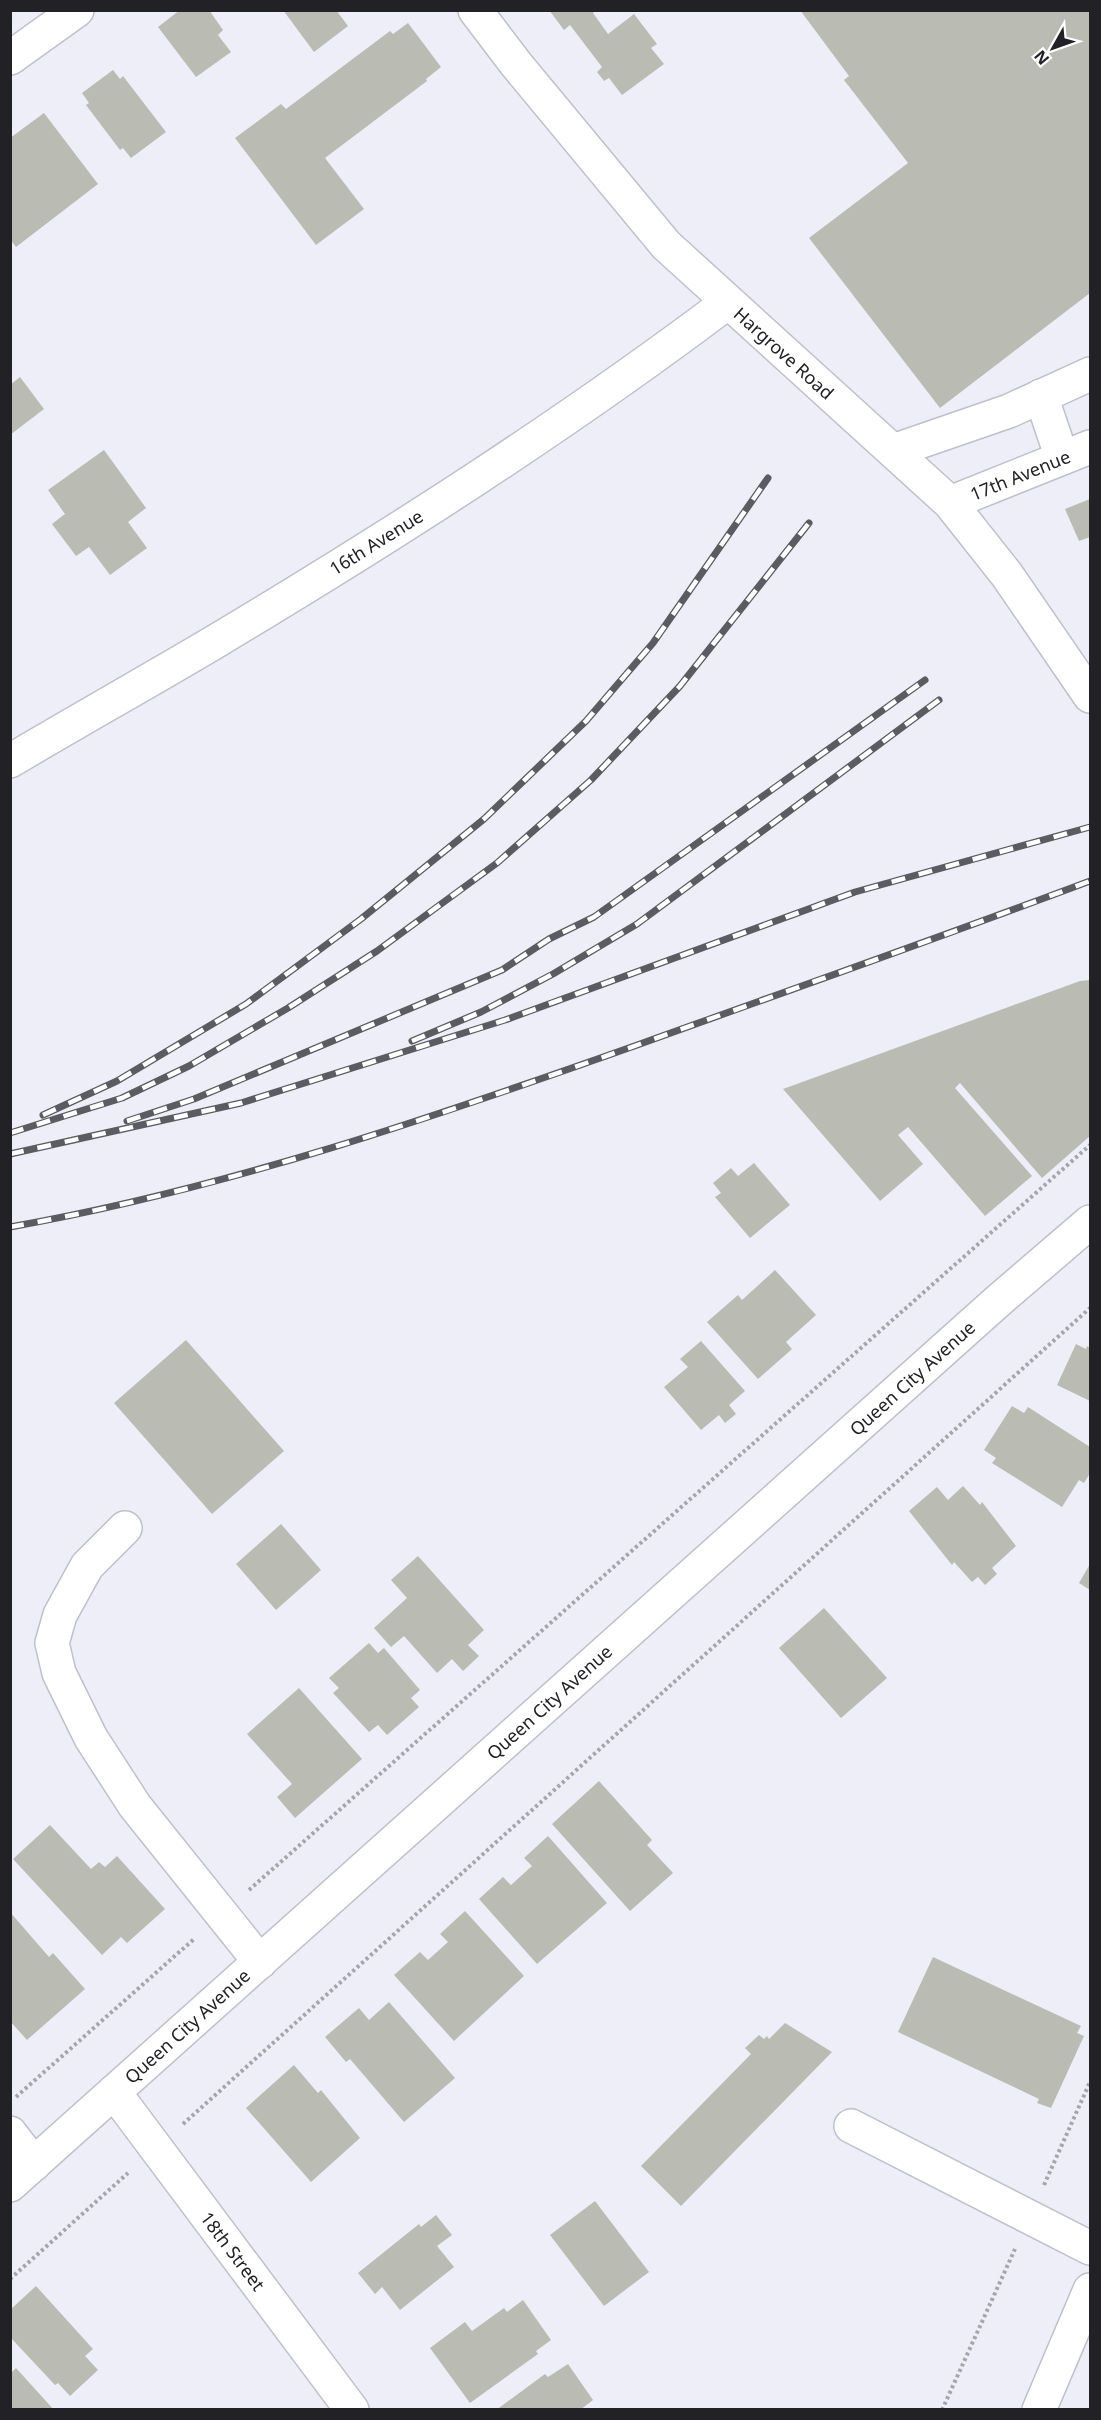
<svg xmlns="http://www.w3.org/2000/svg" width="1101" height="2420" viewBox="0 0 1101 2420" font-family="'Noto Sans',sans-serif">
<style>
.building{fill:#babcb3}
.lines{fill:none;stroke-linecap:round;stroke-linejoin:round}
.minor-casing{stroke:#bfc1ca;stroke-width:36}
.major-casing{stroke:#bfc1ca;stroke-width:36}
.path{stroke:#a5a5ad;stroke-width:4;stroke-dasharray:3 3;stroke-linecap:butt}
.minor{stroke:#fff;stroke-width:33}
.major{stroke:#fff;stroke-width:33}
.rail-casing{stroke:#5b5c61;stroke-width:7}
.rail{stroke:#fff;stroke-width:4.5;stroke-dasharray:14;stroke-linecap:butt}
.labels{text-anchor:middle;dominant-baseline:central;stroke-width:4.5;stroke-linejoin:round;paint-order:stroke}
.street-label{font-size:18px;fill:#222226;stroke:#fff}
</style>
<rect width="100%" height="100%" fill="#edeef8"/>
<g class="building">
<path d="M180 10H209L223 30 218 35 231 52 196 77 158 27Z"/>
<path d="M283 10H336L348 26 314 52Z"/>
<path d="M549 10H596L593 13 608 34 634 14 657 44 651 48 664 64 622 95 609 78 604 81 597 72 602 67 570 25 564 30Z"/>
<path d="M800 10H1090V293L940 408 809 238 908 163 844 80 849 76Z"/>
<path d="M408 23 441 67 426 79 427 81 325 158 364 209 316 245 235 138 281 104 286 109 390 31 393 34Z"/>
<path d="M113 70 120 79 123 76 166 132 131 158 123 148 120 150 86 105 89 103 82 93Z"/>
<path d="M44 113 98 184 16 247 10 239V138Z"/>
<path d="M20 377 44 409 10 435V385Z"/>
<path d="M104 450 146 508 128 522 147 548 110 575 89 547 76 556 52 524 65 514 48 490Z"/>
<path d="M1090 499V537L1079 541 1065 509Z"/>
<path d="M1090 980V1136L1042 1178 960 1083 955 1088 1032 1176 985 1216 908 1127 898 1135 923 1164 880 1201 783 1089 1080 981Z"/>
<path d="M754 1163 790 1205 750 1238 715 1197 721 1193 713 1183 731 1168 738 1176Z"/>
<path d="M775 1270 816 1315 786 1342 792 1349 758 1379 707 1322 738 1295 742 1300Z"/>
<path d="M186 1340 284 1451 212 1514 114 1403Z"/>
<path d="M701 1341 745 1391 729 1405 736 1414 725 1423 719 1415 701 1430 664 1387 688 1367 680 1359Z"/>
<path d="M1076 1344 1086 1349 1087 1346 1090 1348V1401L1057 1385Z"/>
<path d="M1012 1406 1024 1413 1028 1407 1090 1447V1473L1084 1483 1079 1480 1062 1507 992 1463 996 1458 984 1450Z"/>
<path d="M963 1486 980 1505 982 1502 1016 1546 992 1568 997 1574 985 1585 978 1577 972 1582 954 1562 952 1565 909 1511 937 1487 948 1500Z"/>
<path d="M281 1524 321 1570 276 1610 236 1564Z"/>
<path d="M418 1556 484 1630 468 1645 479 1656 463 1671 452 1659 437 1673 404 1636 391 1647 374 1628 407 1598 391 1580Z"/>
<path d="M1090 1564V1590L1079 1583Z"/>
<path d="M824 1608 887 1678 841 1718 779 1648Z"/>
<path d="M369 1643 378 1653 384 1648 420 1690 411 1698 419 1707 387 1735 378 1725 369 1732 333 1693 339 1688 329 1678Z"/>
<path d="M299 1688 362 1759 295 1818 277 1797 292 1784 247 1734Z"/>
<path d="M599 1781 652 1840 647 1845 673 1873 630 1911 552 1824Z"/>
<path d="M50 1825 91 1869 99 1862 105 1867 117 1856 165 1909 127 1943 121 1937 102 1955 13 1859Z"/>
<path d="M548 1836 607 1903 537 1964 479 1899 503 1877 511 1885 532 1866 524 1858Z"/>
<path d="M465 1911 524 1976 454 2041 394 1975 420 1952 428 1960 448 1942 440 1934Z"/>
<path d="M10 1912 49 1957 53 1953 85 1989 27 2040 10 2021Z"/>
<path d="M933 1957 1081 2026 1077 2033 1084 2036 1051 2108 1037 2103 1039 2099 898 2032Z"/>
<path d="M389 2002 455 2078 404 2122 350 2059 346 2062 325 2037 359 2008 369 2020Z"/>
<path d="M785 2023 832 2052 681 2206 641 2166 751 2054 745 2048 759 2035 764 2039 767 2036 769 2039Z"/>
<path d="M294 2065 318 2093 321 2090 360 2138 311 2182 246 2108Z"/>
<path d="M595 2201 649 2272 604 2306 550 2235Z"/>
<path d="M436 2215 452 2235 437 2246 454 2267 400 2310 382 2287 375 2294 358 2273 419 2224 421 2227Z"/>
<path d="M36 2286 93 2349 85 2356 98 2370 70 2396 58 2383 55 2385 10 2337V2310Z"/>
<path d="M523 2300 551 2340 536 2351 538 2354 470 2403 430 2348 465 2322 472 2331 504 2308 507 2312Z"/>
<path d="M568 2364 593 2400 580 2410H496L545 2374 548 2377Z"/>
<path d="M16 2368 54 2410H10V2369L12 2372Z"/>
</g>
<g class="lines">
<g class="minor-casing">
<g id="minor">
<path d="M10 58 77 10"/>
<path d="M1041 396 1062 458"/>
<path d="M893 451 1009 411 1090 374"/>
<path d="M950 503 1090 447"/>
<path d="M10 761C79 720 149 681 218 640 393 535 565 425 728 302"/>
<path d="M125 1528 87 1566 60 1615 52 1643 59 1673 91 1738 135 1806 260 1962"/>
<path d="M114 2092 352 2410"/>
<path d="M851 2126 1090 2248"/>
<path d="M10 2133 34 2164"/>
<path d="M10 2185 998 1301 1090 1222"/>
</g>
</g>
<g class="major-casing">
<g id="major">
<path d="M475 10 516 64 666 245 950 503 1007 575 1090 696"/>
<path d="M1039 2410 1090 2290"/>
</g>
</g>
<g class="path">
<path d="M249 1890 1090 1145"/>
<path d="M16 2097 194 1939"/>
<path d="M183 2124 1090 1308"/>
<path d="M1044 2185 1090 2082"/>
<path d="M10 2279 128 2173"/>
<path d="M942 2410 1015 2249"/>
</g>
<use href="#minor" class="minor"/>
<use href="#major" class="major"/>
<g class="rail-casing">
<g id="rail">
<path d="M412 1041 481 1012 553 974 637 924 939 700"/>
<path d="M43 1115 117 1081 246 1004 361 919 484 819 586 721 653 643 768 478"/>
<path d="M127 1121 194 1099 502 970 549 939 594 917 925 680"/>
<path d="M10 1133 122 1098 189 1066 288 1008 377 951 497 863 591 780 680 686 809 523"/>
<path d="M10 1154 241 1103 505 1020 855 892 1090 827"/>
<path d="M10 1227C226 1189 434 1117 640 1044 790 990 941 937 1090 881"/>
</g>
</g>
<use href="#rail" class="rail"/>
</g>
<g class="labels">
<g class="street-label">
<text transform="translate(784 353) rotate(42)">Hargrove Road</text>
<text transform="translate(1020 475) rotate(-22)">17th Avenue</text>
<text transform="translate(376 542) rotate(-32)">16th Avenue</text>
<text transform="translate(912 1378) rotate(-42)">Queen City Avenue</text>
<text transform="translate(549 1702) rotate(-42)">Queen City Avenue</text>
<text transform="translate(187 2026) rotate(-42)">Queen City Avenue</text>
<text transform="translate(233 2251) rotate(53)">18th Street</text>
</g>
</g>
<rect width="1101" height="2420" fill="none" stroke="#222226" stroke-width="24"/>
<g transform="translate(1053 48) rotate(230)" stroke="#ffffff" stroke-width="4.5" paint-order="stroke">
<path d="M0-4.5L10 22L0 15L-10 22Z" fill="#222226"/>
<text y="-9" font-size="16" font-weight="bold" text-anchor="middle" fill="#222226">N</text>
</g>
</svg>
